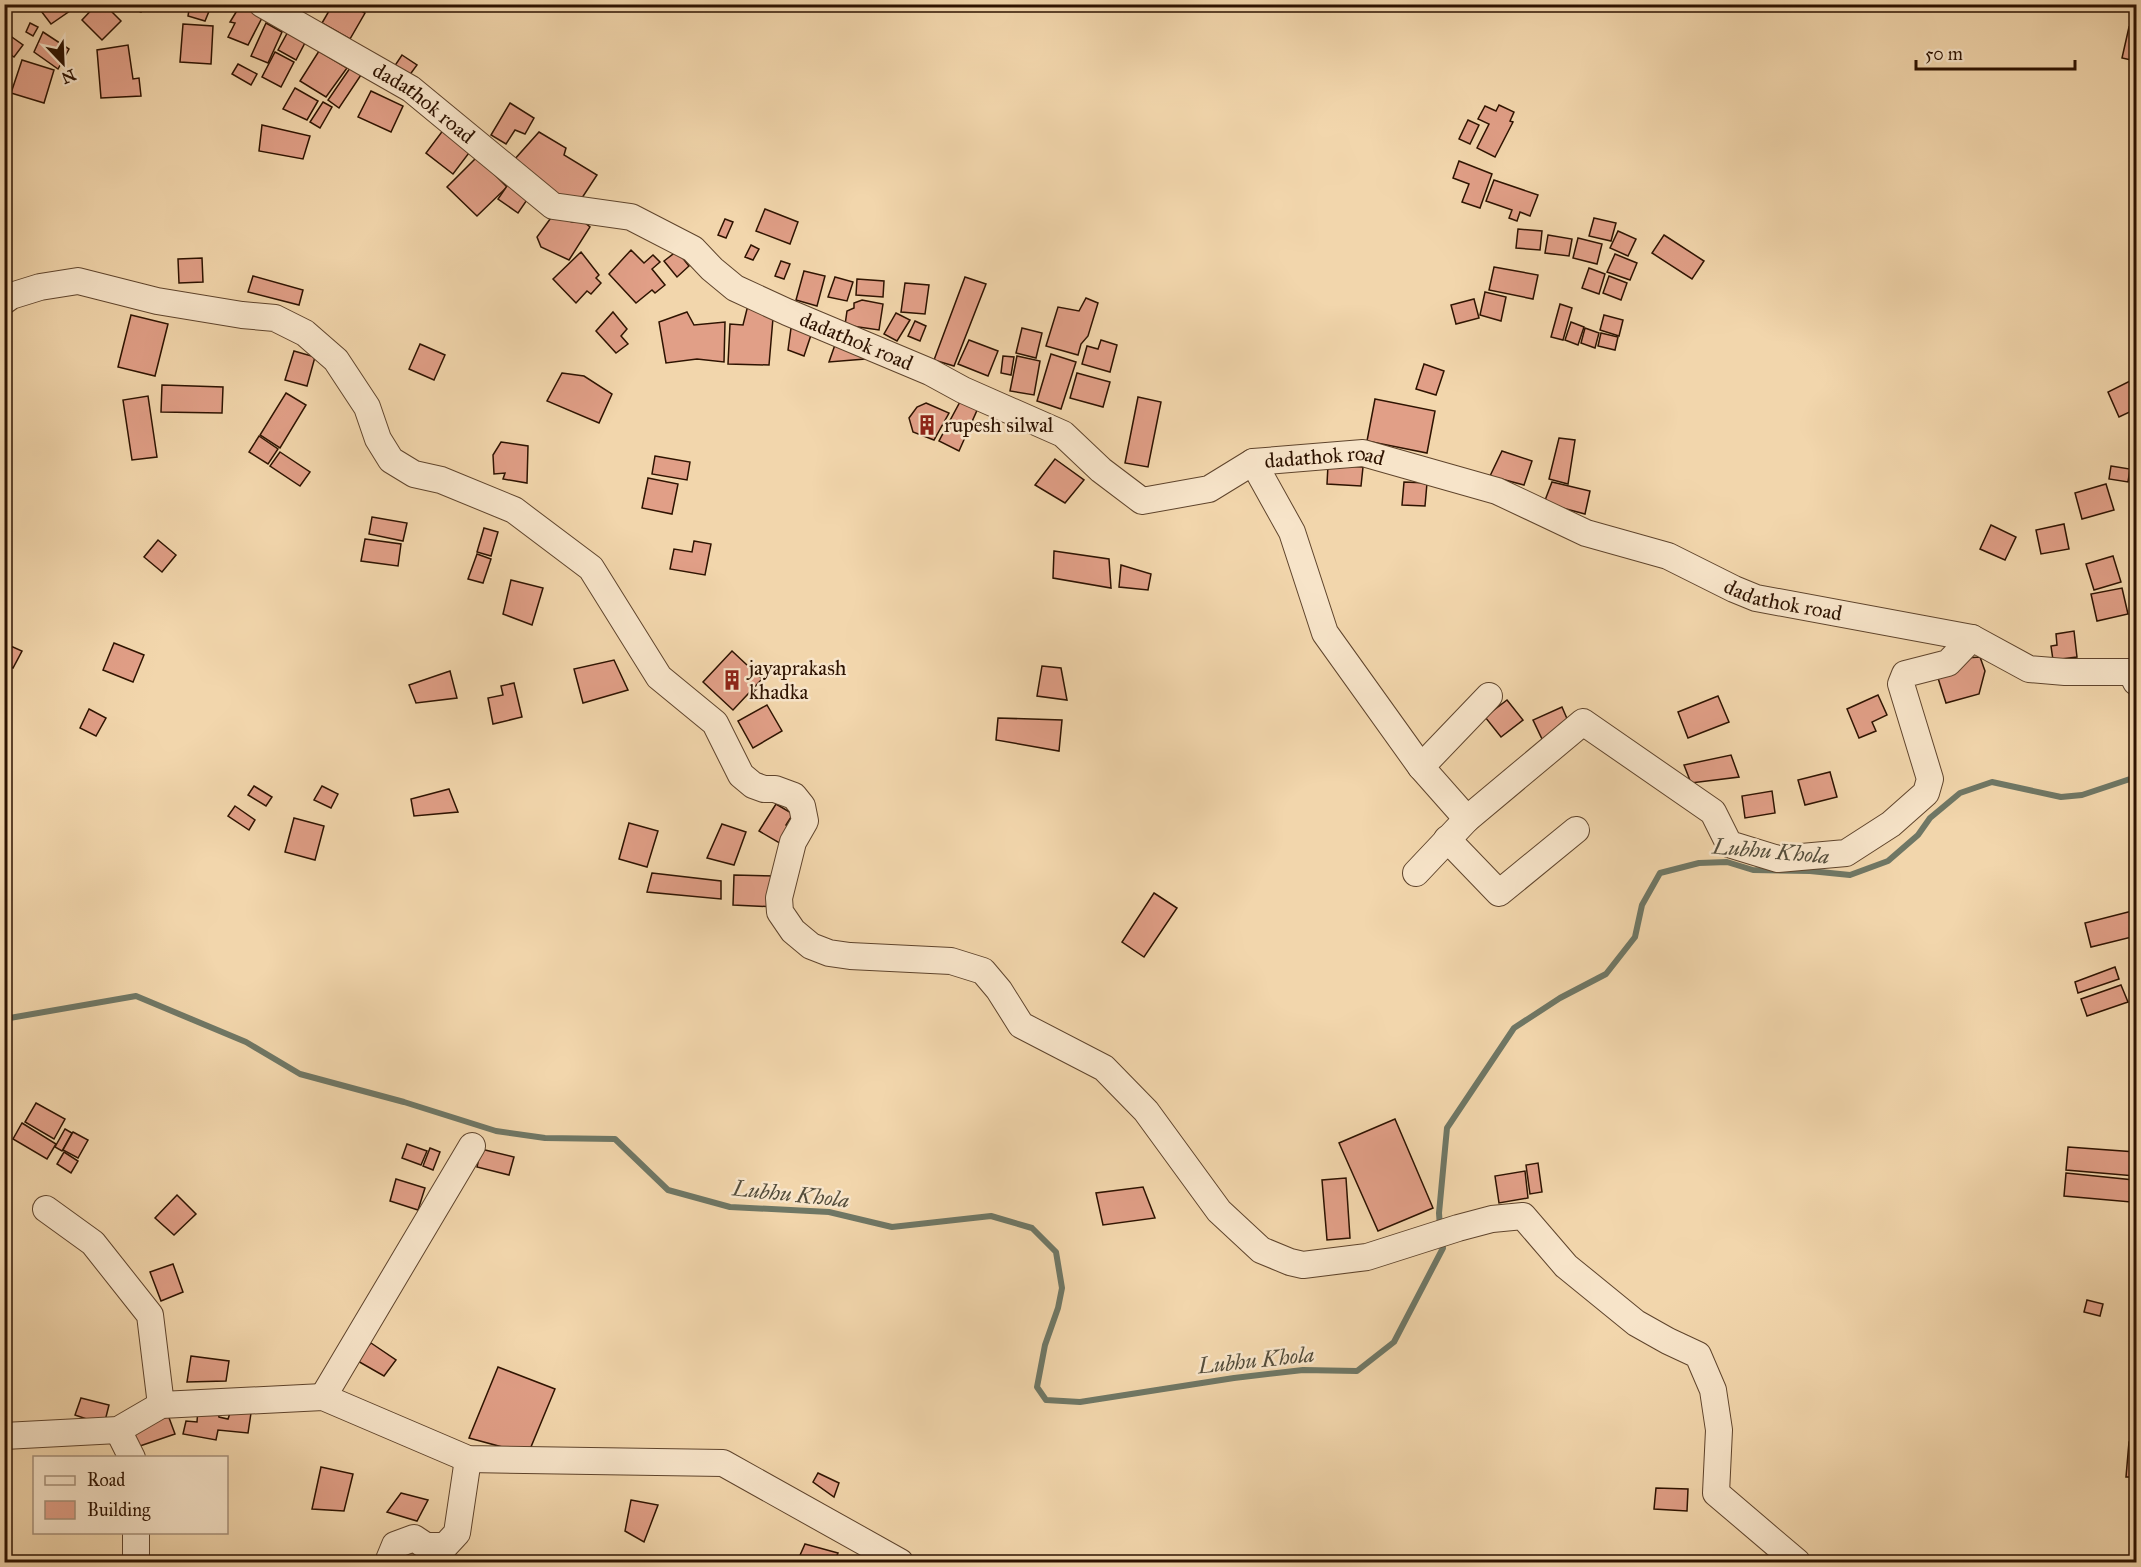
<svg xmlns="http://www.w3.org/2000/svg" width="2141" height="1567" viewBox="0 0 2141 1567" font-family="'IM FELL Great Primer',serif">
<style>
.lines{fill:none;stroke-linecap:round;stroke-linejoin:round}
.stream{stroke:#6f7765;stroke-width:6}
.building{fill:#e19f87;stroke:#2e1301;stroke-width:1.5}
.street-casing{stroke:#5f442c;stroke-width:28}
.street{stroke:#f7e4c9;stroke-width:26}
.labels{text-anchor:middle;dominant-baseline:central;stroke-width:5;stroke-linejoin:round;paint-order:stroke}
.street-label{font-size:21px;fill:#2e1301;stroke:#f7e4c9}
.poi-label{font-size:21px;fill:#2e1301;stroke:#f7e4c9;text-anchor:start}
.water-label{font-size:22px;font-style:italic;fill:#544d3b;stroke:#f7e4c9}
</style>
<rect width="100%" height="100%" fill="#f2d6ac"/>
<filter id="stains"><feTurbulence type="fractalNoise" baseFrequency=".00333" numOctaves="4"/><feColorMatrix values="0 0 0 0 .2 0 0 0 0 .09 0 0 0 0 .02 0 0 0 .5 -.17"/></filter>
<radialGradient id="worn" r=".72"><stop offset=".6" stop-color="#630" stop-opacity="0"/><stop offset="1" stop-color="#630" stop-opacity=".3"/></radialGradient>
<g class="lines">
<g class="stream">
<path d="M2136 484V499"/>
<path d="M4 1019 136 996 246 1042 300 1074 404 1102 496 1131 545 1138 615 1139 668 1190 730 1207 829 1212 892 1227 991 1216 1032 1228 1056 1252 1062 1288 1058 1308 1045 1345 1037 1387 1046 1400 1080 1402 1234 1378 1303 1370 1357 1371 1394 1342 1443 1248 1442 1240"/>
<path d="M1440 1227 1439 1213 1447 1128 1514 1028 1560 998 1606 974 1635 937 1642 905 1660 873 1699 863 1727 862 1753 870 1810 871 1850 875 1888 861 1918 835 1930 818 1960 793 1992 782 2061 797 2082 795 2136 777"/>
</g>
</g>
<g class="building">
<path d="M40 4H80L51 24 38 7Z"/>
<path d="M97 4H104L121 21 102 40 82 20Z"/>
<path d="M121 4H144L141 12Z"/>
<path d="M190 4H212L205 21 188 16Z"/>
<path d="M241 4 264 14 248 45 228 37 235 23 230 22Z"/>
<path d="M333 4H349L365 13 350 39 322 23Z"/>
<path d="M30 23 38 27 33 36 26 32Z"/>
<path d="M266 23 282 32 268 63 251 56Z"/>
<path d="M183 24 213 26 211 64 180 62Z"/>
<path d="M2129 27 2136 29V61L2122 58Z"/>
<path d="M290 28 308 37 296 60 278 50Z"/>
<path d="M43 32 69 49 58 69 34 52Z"/>
<path d="M9 35 23 45 14 57 4 50V41Z"/>
<path d="M128 45 133 79 139 78 141 96 101 98 97 50Z"/>
<path d="M319 51 347 68 326 97 300 81Z"/>
<path d="M275 52 294 62 281 87 262 77Z"/>
<path d="M402 55 417 65 406 80 392 70Z"/>
<path d="M22 60 54 70 44 103 11 93Z"/>
<path d="M238 64 257 74 251 85 232 74Z"/>
<path d="M350 68 361 75 339 108 328 100Z"/>
<path d="M295 88 318 101 307 120 283 109Z"/>
<path d="M371 91 403 106 391 132 358 117Z"/>
<path d="M323 102 332 107 320 128 310 122Z"/>
<path d="M510 103 534 118 525 134 515 130 506 144 491 135Z"/>
<path d="M1499 105 1514 112 1510 121 1513 122 1495 157 1477 148 1489 124 1478 119 1485 106 1496 111Z"/>
<path d="M1468 120 1479 125 1470 144 1459 139Z"/>
<path d="M262 125 310 136 303 159 259 151Z"/>
<path d="M444 129 472 149 453 174 426 153Z"/>
<path d="M539 132 566 148 564 155 597 175 578 204 545 188 514 160Z"/>
<path d="M477 157 507 187 477 216 447 187Z"/>
<path d="M1459 161 1492 174 1480 208 1462 202 1469 184 1453 178Z"/>
<path d="M1494 180 1538 195 1530 216 1520 212 1517 221 1509 218 1512 210 1486 201Z"/>
<path d="M509 183 529 197 518 213 498 199Z"/>
<path d="M765 209 798 222 790 244 756 231Z"/>
<path d="M553 215 572 222H584L590 227 569 260 541 247 537 237Z"/>
<path d="M1594 218 1616 223 1611 241 1589 236Z"/>
<path d="M725 219 733 222 726 238 718 235Z"/>
<path d="M1518 229 1542 231 1540 250 1516 248Z"/>
<path d="M1618 231 1636 239 1628 256 1610 248Z"/>
<path d="M1548 235 1572 239 1569 256 1545 253Z"/>
<path d="M1664 235 1704 261 1692 279 1652 253Z"/>
<path d="M1578 238 1602 244 1597 264 1573 258Z"/>
<path d="M751 245 759 249 753 260 745 257Z"/>
<path d="M631 250 644 263 653 255 660 262 652 269 665 285 655 293 652 290 636 303 609 274Z"/>
<path d="M677 251 689 266 677 277 664 261Z"/>
<path d="M581 252 599 275 596 278 601 283 591 294 587 291 576 303 553 279Z"/>
<path d="M1615 254 1637 263 1630 280 1607 272Z"/>
<path d="M202 258 203 282 179 283 178 259Z"/>
<path d="M781 261 790 264 784 279 775 276Z"/>
<path d="M1494 267 1538 275 1533 299 1489 290Z"/>
<path d="M1589 268 1605 274 1599 294 1582 288Z"/>
<path d="M804 271 825 276 817 306 796 300Z"/>
<path d="M253 276 303 290 299 305 248 292Z"/>
<path d="M1609 276 1627 283 1621 300 1603 293Z"/>
<path d="M835 277 853 282 847 301 828 297Z"/>
<path d="M965 277 986 284 954 366 934 360Z"/>
<path d="M857 279 884 281 883 297 856 295Z"/>
<path d="M905 283 929 285 925 314 901 312Z"/>
<path d="M1485 292 1506 297 1501 321 1480 315Z"/>
<path d="M1086 298 1098 303 1088 336 1081 344 1078 355 1046 346 1058 307 1079 311Z"/>
<path d="M1474 299 1479 318 1456 324 1451 305Z"/>
<path d="M862 300 883 304 879 330 845 325 847 311 854 308V303Z"/>
<path d="M1560 304 1572 308 1563 340 1551 337Z"/>
<path d="M748 305 773 318 769 365 728 364 730 324 743 325Z"/>
<path d="M613 312 627 329 621 336 628 344 616 353 596 331Z"/>
<path d="M687 312 694 325 725 322 724 362 697 359 666 363 659 322Z"/>
<path d="M896 313 910 320 897 341 884 334Z"/>
<path d="M131 315 168 324 155 376 118 367Z"/>
<path d="M1604 315 1623 320 1619 336 1600 330Z"/>
<path d="M792 321 812 332 804 356 788 350Z"/>
<path d="M915 321 926 326 920 341 908 336Z"/>
<path d="M1571 322 1584 327 1578 345 1565 340Z"/>
<path d="M1022 328 1042 333 1036 358 1016 353Z"/>
<path d="M1585 328 1599 333 1595 348 1581 343Z"/>
<path d="M1601 333 1618 337 1615 350 1598 346Z"/>
<path d="M837 339 864 350 865 359 829 362Z"/>
<path d="M969 340 998 351 988 376 958 364Z"/>
<path d="M1101 340 1117 345 1110 372 1082 364 1087 346 1098 349Z"/>
<path d="M420 344 445 355 434 380 409 369Z"/>
<path d="M294 351 315 357 307 386 285 380Z"/>
<path d="M1051 354 1076 362 1061 409 1037 401Z"/>
<path d="M1003 356 1014 357 1011 375 1001 373Z"/>
<path d="M1017 356 1040 361 1034 395 1010 391Z"/>
<path d="M1424 364 1444 371 1436 395 1416 389Z"/>
<path d="M562 373 584 376 612 394 599 423 547 401Z"/>
<path d="M1077 373 1110 382 1103 407 1070 398Z"/>
<path d="M2136 378V398L2130 401 2134 410 2119 417 2108 392Z"/>
<path d="M162 385 223 387 222 413 161 412Z"/>
<path d="M286 393 306 405 280 448 260 435Z"/>
<path d="M148 396 157 457 132 460 123 400Z"/>
<path d="M1138 397 1161 402 1148 467 1125 463Z"/>
<path d="M1375 399 1435 411 1427 453 1367 441Z"/>
<path d="M961 400 978 408 959 451 939 441Z"/>
<path d="M926 403 949 413 934 440 913 432 909 418 917 407Z"/>
<path d="M259 436 278 449 268 464 249 452Z"/>
<path d="M1559 438 1575 440 1568 484 1549 479Z"/>
<path d="M501 442 528 446 527 483 503 479 505 473 494 474 493 455Z"/>
<path d="M1502 451 1532 461 1524 485 1490 476Z"/>
<path d="M280 452 310 472 300 486 270 466Z"/>
<path d="M655 456 690 462 687 480 652 474Z"/>
<path d="M1055 459 1084 480 1065 503 1035 485Z"/>
<path d="M1328 465 1363 467 1361 486 1327 484Z"/>
<path d="M2111 466 2130 469 2128 482 2109 479Z"/>
<path d="M648 478 678 484 672 514 642 508Z"/>
<path d="M1404 482 1427 483 1425 506 1402 505Z"/>
<path d="M1552 482 1590 491 1585 514 1544 503Z"/>
<path d="M2106 484 2114 510 2082 519 2075 493Z"/>
<path d="M372 517 407 523 403 541 369 534Z"/>
<path d="M2064 524 2069 549 2041 554 2036 530Z"/>
<path d="M1991 525 2016 537 2005 560 1980 549Z"/>
<path d="M484 528 498 532 491 556 477 552Z"/>
<path d="M365 539 401 544 398 566 361 561Z"/>
<path d="M158 540 176 555 162 572 144 557Z"/>
<path d="M694 541 711 544 705 575 670 569 674 549 692 552Z"/>
<path d="M1054 551 1109 559 1111 588 1053 578Z"/>
<path d="M477 554 491 559 483 583 468 579Z"/>
<path d="M2113 556 2121 582 2094 590 2086 564Z"/>
<path d="M1121 565 1151 574 1148 590 1119 587Z"/>
<path d="M511 580 543 588 532 625 503 614Z"/>
<path d="M2122 588 2128 614 2097 621 2091 594Z"/>
<path d="M2074 631 2077 657 2053 660 2051 646 2057 645 2056 634Z"/>
<path d="M4 643 22 651 13 668 4 664Z"/>
<path d="M114 643 144 655 133 682 103 670Z"/>
<path d="M732 651 762 679 733 710 703 682Z"/>
<path d="M1980 657 1985 671 1979 694 1946 703 1937 675 1965 658Z"/>
<path d="M614 660 628 690 583 703 574 669Z"/>
<path d="M1042 666 1061 668 1067 700 1037 696Z"/>
<path d="M450 671 457 698 416 703 409 685Z"/>
<path d="M514 683 522 717 493 724 488 698 503 695 501 686Z"/>
<path d="M1878 695 1887 715 1872 722 1876 731 1859 738 1847 709Z"/>
<path d="M1718 696 1729 722 1688 738 1678 712Z"/>
<path d="M1507 700 1523 720 1501 737 1485 717Z"/>
<path d="M767 705 782 731 753 748 738 721Z"/>
<path d="M1562 707 1571 728 1543 741 1533 720Z"/>
<path d="M89 709 106 718 96 736 80 728Z"/>
<path d="M998 718 1062 720 1059 751 996 740Z"/>
<path d="M1731 755 1739 777 1691 783 1684 765Z"/>
<path d="M1830 772 1837 797 1805 805 1798 780Z"/>
<path d="M254 786 272 797 266 806 248 795Z"/>
<path d="M322 786 338 794 331 808 314 800Z"/>
<path d="M449 789 458 812 414 816 411 799Z"/>
<path d="M1772 791 1775 813 1745 818 1742 796Z"/>
<path d="M776 804 793 814 786 825 793 829 783 845 759 831Z"/>
<path d="M235 806 255 820 249 830 228 816Z"/>
<path d="M294 818 324 826 315 860 285 852Z"/>
<path d="M629 823 658 831 647 867 619 859Z"/>
<path d="M722 824 746 832 734 865 707 858Z"/>
<path d="M652 873 721 881V899L647 892Z"/>
<path d="M734 875 777 876 776 907 733 905Z"/>
<path d="M1154 893 1177 908 1144 957 1122 942Z"/>
<path d="M2136 910V936L2091 947 2085 923Z"/>
<path d="M2115 967 2119 979 2078 993 2075 982Z"/>
<path d="M2121 985 2128 1002 2087 1016 2081 999Z"/>
<path d="M36 1103 65 1119 54 1139 25 1122Z"/>
<path d="M1395 1119 1433 1208 1378 1231 1339 1143Z"/>
<path d="M22 1123 56 1144 47 1159 13 1139Z"/>
<path d="M65 1129 72 1133 62 1151 55 1147Z"/>
<path d="M73 1132 88 1140 78 1158 63 1150Z"/>
<path d="M407 1144 427 1151 421 1165 402 1158Z"/>
<path d="M2068 1147 2136 1152 2135 1176 2066 1170Z"/>
<path d="M430 1148 440 1152 433 1170 423 1166Z"/>
<path d="M481 1149 514 1157 509 1175 477 1167Z"/>
<path d="M64 1152 78 1161 71 1173 57 1164Z"/>
<path d="M1538 1163 1542 1192 1530 1194 1526 1165Z"/>
<path d="M1525 1171 1528 1198 1499 1203 1495 1176Z"/>
<path d="M2066 1173 2134 1180 2131 1202 2064 1196Z"/>
<path d="M1346 1178 1350 1238 1327 1240 1322 1180Z"/>
<path d="M396 1179 425 1188 418 1210 390 1201Z"/>
<path d="M1143 1187 1155 1218 1103 1225 1096 1193Z"/>
<path d="M177 1195 196 1214 174 1235 155 1218Z"/>
<path d="M173 1264 183 1292 161 1301 150 1272Z"/>
<path d="M2087 1300 2103 1304 2100 1316 2084 1312Z"/>
<path d="M371 1343 396 1360 384 1376 356 1360Z"/>
<path d="M191 1356 229 1361 226 1381 187 1382Z"/>
<path d="M498 1367 555 1389 528 1454 469 1438Z"/>
<path d="M2130 1367H2136V1402L2132 1403Z"/>
<path d="M81 1398 109 1405 104 1425 75 1415Z"/>
<path d="M198 1409 218 1413 219 1417 228 1419 231 1410 251 1413 248 1433 218 1430 216 1440 183 1434 186 1421 197 1422Z"/>
<path d="M168 1415 175 1434 137 1447 131 1428Z"/>
<path d="M2129 1442H2136V1477H2126Z"/>
<path d="M321 1467 353 1474 344 1511 312 1509Z"/>
<path d="M818 1473 839 1483 834 1497 813 1482Z"/>
<path d="M1656 1488 1688 1489 1687 1511 1654 1509Z"/>
<path d="M401 1493 428 1500 417 1521 387 1512Z"/>
<path d="M631 1500 658 1505 644 1542 625 1531Z"/>
<path d="M805 1544 838 1553 834 1562H797Z"/>
</g>
<g class="lines">
<g class="street-casing">
<g id="street">
<path id="s1" d="M262 4 411 89 553 206 631 217 693 249 712 269 735 288 787 312 930 372 963 390 1063 434 1101 470 1142 501 1209 489 1253 462 1363 453 1497 491 1586 533 1668 556 1734 589 1756 598 1972 638 2029 669 2065 672H2131L2136 682"/>
<path d="M4 301 11 296 40 287 78 281 157 301 242 315 275 318 305 333 336 360 367 407 378 439 391 460 414 474 441 480 514 510 591 568 659 677 715 723 741 775 753 785 764 789H775L794 796 802 806 805 821 793 842 779 898 780 912 793 931 811 946 829 953 850 956 951 961 983 971 999 990 1021 1025 1104 1068 1146 1111 1219 1211 1261 1250 1290 1262 1303 1265 1367 1257 1458 1228 1492 1219 1523 1216 1566 1266 1636 1323 1668 1341 1698 1355 1713 1390 1719 1430 1716 1493 1797 1562"/>
<path d="M1253 462 1292 532 1325 633 1421 767 1467 819"/>
<path d="M1421 767 1489 696"/>
<path d="M1447 839 1499 893 1576 830"/>
<path d="M1416 873 1467 819 1583 722 1713 812 1729 844 1778 859 1846 853 1891 824 1926 793 1930 779 1901 684 1905 674 1948 663 1972 638"/>
<path d="M46 1209 93 1243 150 1315 161 1405"/>
<path d="M323 1397 472 1146"/>
<path d="M118 1430 132 1458"/>
<path d="M4 1436 118 1430 161 1405 323 1397 468 1459 723 1463 900 1562"/>
<path d="M136 1532V1562"/>
<path d="M388 1562 395 1545 414 1538 426 1546H445L457 1533 468 1459"/>
</g>
</g>
<use href="#street" class="street"/>
</g>
<defs>
<g id="building-bare" transform="scale(1.62)"><path d="M-4-6H4V6H1V3H-1V6H-4ZM-2.5-4.3h1.7v1.8h-1.7ZM.8-4.3h1.7v1.8H.8ZM-2.5-1h1.7V.8h-1.7ZM.8-1h1.7V.8H.8Z" fill="#8f2418" stroke="#f7e4c9" stroke-width="2.5" paint-order="stroke"/></g>
</defs>
<g fill-rule="evenodd">
<use href="#building-bare" x="927" y="425"/>
<use href="#building-bare" x="732" y="680"/>
</g>
<g class="labels">
<g class="street-label">
<text stroke="none"><textPath href="#s1" startOffset="190">dadathok road</textPath></text>
<text stroke="none"><textPath href="#s1" startOffset="694">dadathok road</textPath></text>
<text stroke="none"><textPath href="#s1" startOffset="1216">dadathok road</textPath></text>
<text stroke="none"><textPath href="#s1" startOffset="1702">dadathok road</textPath></text>
</g>
<g class="poi-label">
<text x="944" y="425">rupesh silwal</text>
<text x="749" y="668">jayaprakash<tspan x="749" dy="24">khadka</tspan></text>
</g>
<g class="water-label">
<text transform="translate(1771 851) rotate(5)">Lubhu Khola</text>
<text transform="translate(791 1194) rotate(6)">Lubhu Khola</text>
<text transform="translate(1256 1360) rotate(-6)">Lubhu Khola</text>
</g>
</g>
<rect width="2141" height="1567" fill="none" stroke="#f2d6ac" stroke-width="24"/>
<rect x="6" y="6" width="2129" height="1555" fill="none" stroke="#2e1301" stroke-width="3"/>
<rect x="12" y="12" width="2117" height="1543" fill="none" stroke="#2e1301" stroke-width="1.5"/>
<rect x="33" y="1456" width="195" height="78" fill="#f7e4c9" stroke="#a79079" stroke-width="1.5"/>
<rect x="45" y="1476" width="30" height="9" fill="#f7e4c9" stroke="#a79079" stroke-width="1.5"/>
<text x="87" y="1486" font-size="18" fill="#2e1301">Road</text>
<rect x="45" y="1501" width="30" height="18" fill="#e19f87" stroke="#a79079" stroke-width="1.5"/>
<text x="87" y="1516" font-size="18" fill="#2e1301">Building</text>
<g transform="translate(63 63) rotate(157)" stroke="#f7e4c9" stroke-width="4.5" paint-order="stroke">
<path d="M0-4.5L10 22L0 15L-10 22Z" fill="#2e1301"/>
<text y="-9" font-size="16" font-weight="bold" text-anchor="middle" fill="#2e1301">N</text>
</g>
<path d="M1916 60v9h159v-9" fill="none" stroke="#2e1301" stroke-width="3"/>
<text x="1925" y="60" font-size="18" fill="#2e1301" stroke="#f7e4c9" stroke-width="4.5" paint-order="stroke">50 m</text>
<rect width="100%" height="100%" filter="url(#stains)"/>
<rect width="100%" height="100%" fill="url(#worn)"/>
</svg>
